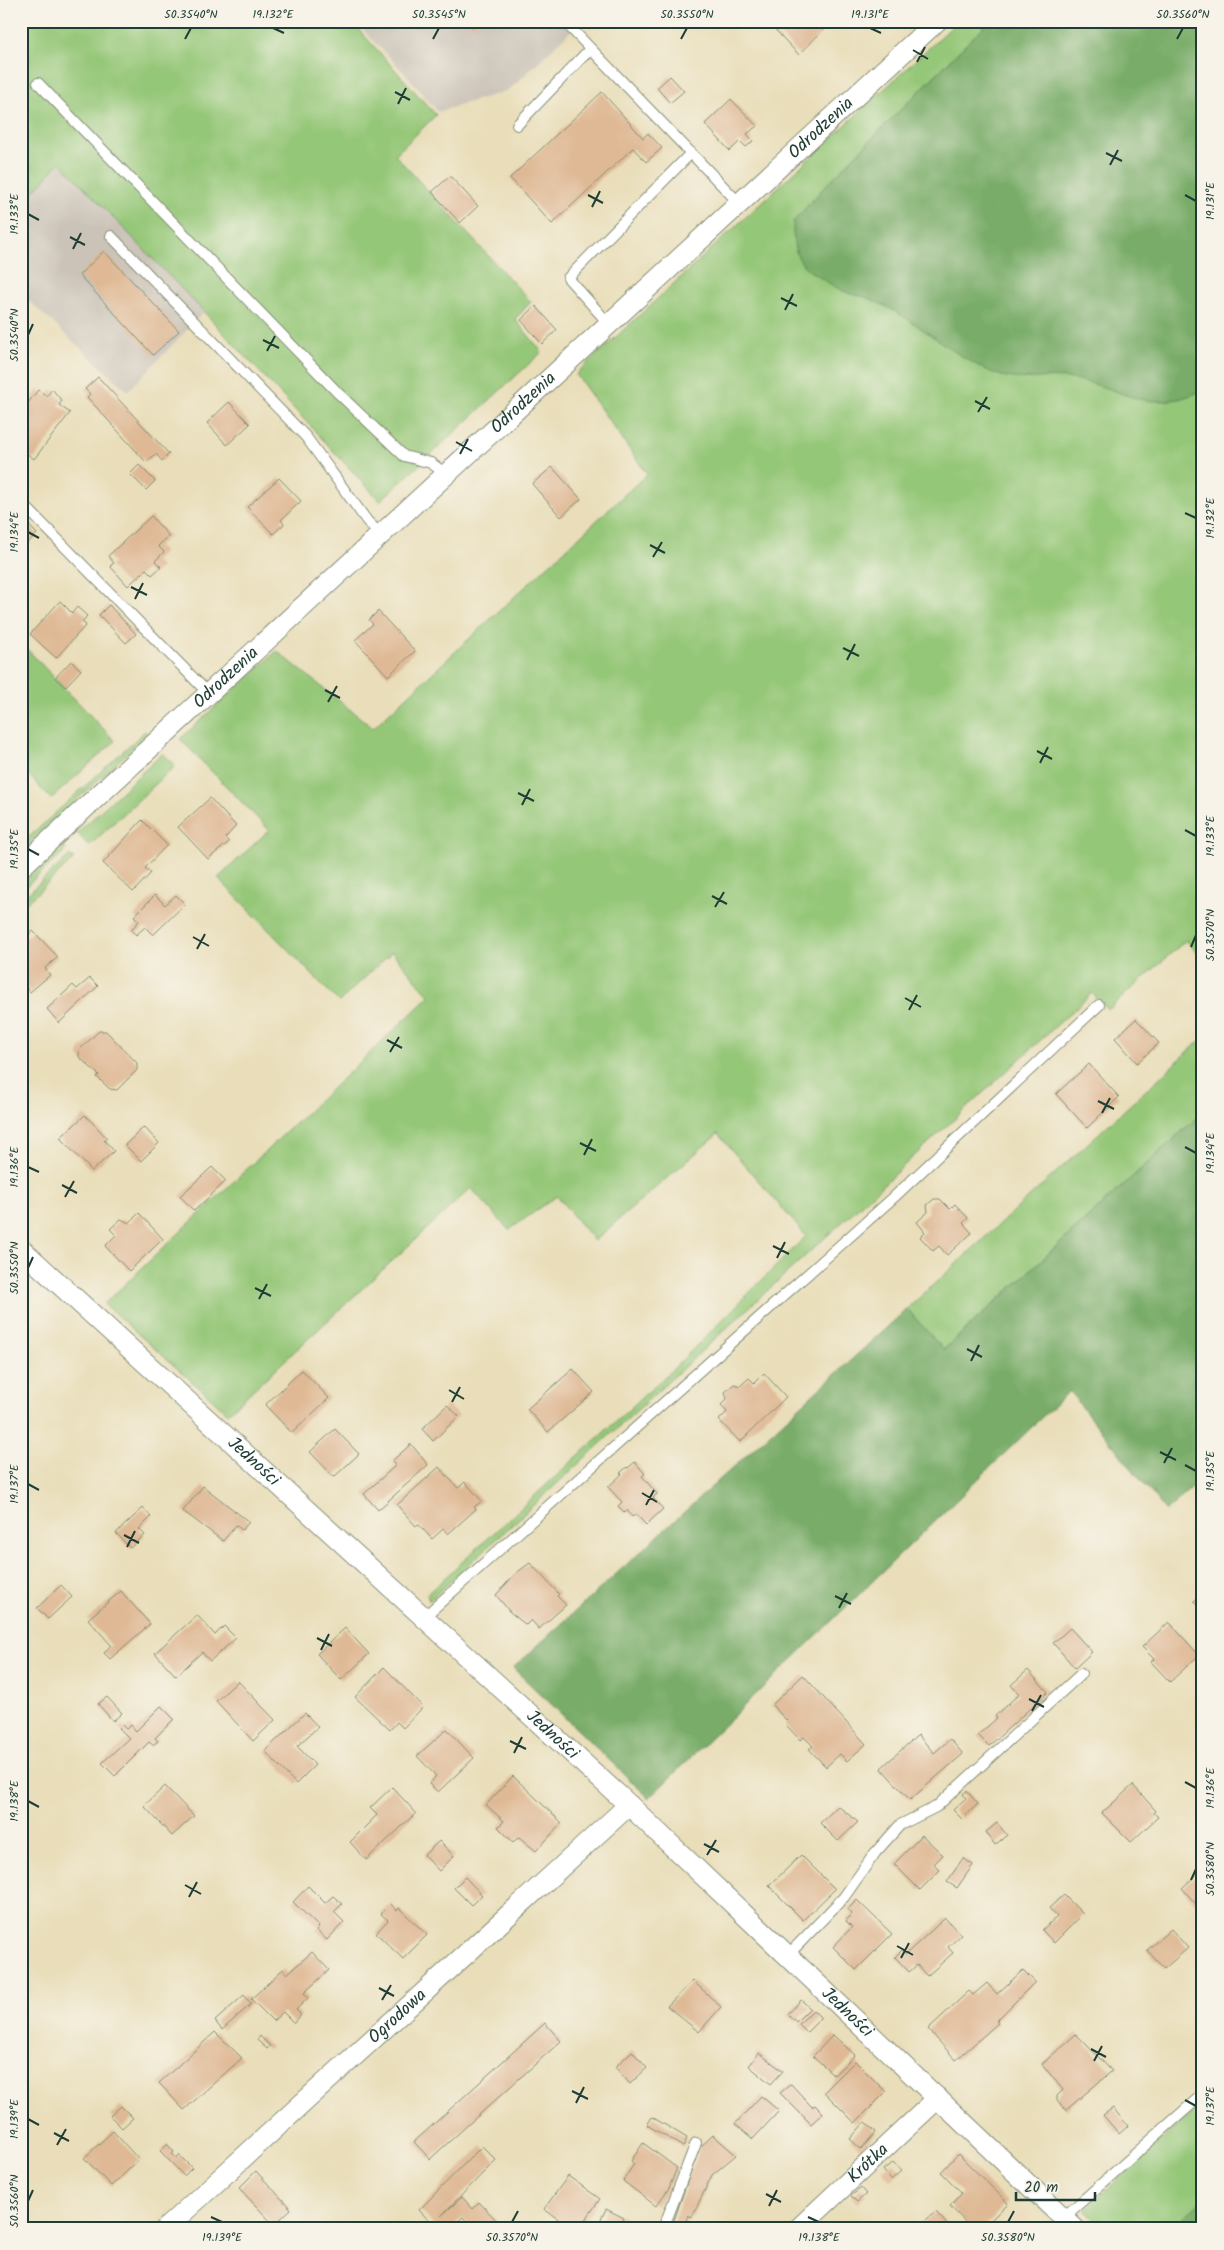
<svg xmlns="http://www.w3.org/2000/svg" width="1224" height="2250" viewBox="0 0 1224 2250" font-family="Kalam,sans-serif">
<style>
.built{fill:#ecd8ba}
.industrial{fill:#cbc3b8}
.green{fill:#95c778;stroke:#5a8256}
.forest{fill:#78ac68;stroke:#4c744e}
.building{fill:#dfb995}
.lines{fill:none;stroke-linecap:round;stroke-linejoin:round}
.lane-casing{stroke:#848e76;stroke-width:12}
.street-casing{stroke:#848e76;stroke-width:22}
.lane{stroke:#fff;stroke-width:10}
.street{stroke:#fff;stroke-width:20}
.ticks{fill:none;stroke:#1f3d34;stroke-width:2}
.labels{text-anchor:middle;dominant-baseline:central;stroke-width:4.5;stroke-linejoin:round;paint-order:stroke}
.street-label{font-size:18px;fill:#1f3d34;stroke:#f7f3e8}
.neatline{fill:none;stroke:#1f3d34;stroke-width:2}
.ticks-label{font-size:12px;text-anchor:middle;fill:#1f3d34}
</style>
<rect width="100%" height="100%" fill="#f7f3e8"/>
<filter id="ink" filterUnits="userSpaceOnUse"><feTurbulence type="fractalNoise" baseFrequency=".02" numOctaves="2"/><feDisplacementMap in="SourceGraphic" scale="10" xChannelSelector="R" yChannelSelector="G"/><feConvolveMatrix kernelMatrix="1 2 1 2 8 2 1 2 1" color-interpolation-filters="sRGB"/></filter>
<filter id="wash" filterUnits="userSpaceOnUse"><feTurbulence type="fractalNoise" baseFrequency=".0096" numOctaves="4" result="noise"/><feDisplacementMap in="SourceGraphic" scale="20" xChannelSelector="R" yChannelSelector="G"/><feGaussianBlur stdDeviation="1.12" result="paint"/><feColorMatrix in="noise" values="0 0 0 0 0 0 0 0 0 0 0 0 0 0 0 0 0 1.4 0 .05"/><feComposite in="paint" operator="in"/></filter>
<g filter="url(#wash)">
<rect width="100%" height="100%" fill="#e9deb9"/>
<path class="built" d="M1022 2208 1036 2229H1002Z"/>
<g class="industrial">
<path d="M354 21H581L509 90 438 112 413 82Z"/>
<path d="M60 162 204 312 128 391 21 294V206Z"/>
</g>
<g class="green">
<path d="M21 21H351L436 115 395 155 531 302 515 319 542 352 380 501 204 312 60 162 21 206Z"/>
<path d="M958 21H989L825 186 1166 27 1136 23 1138 21H1203V960L1186 940 1108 1010 1092 993 429 1601 427 1594 672 1370 806 1236 718 1134 594 1241 557 1196 509 1230 471 1188 228 1413 104 1304 430 996 392 952 339 1002 218 878 269 830 180 739 277 651 373 728 647 474 576 374Z"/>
<path d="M21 643 115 741 51 799 21 767Z"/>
<path d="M145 731 148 734 29 844 26 840Z"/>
<path d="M163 753 175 766 89 846 77 833Z"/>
<path d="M63 846 66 850 21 891V884Z"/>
<path d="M70 855 74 859 21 908V900Z"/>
<path d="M1203 1038V1112L943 1350 907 1309Z"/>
<path d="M1203 2103V2199L1170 2229H1106L1085 2209Z"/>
</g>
<g class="forest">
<path d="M989 21H1134L1167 27 1190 23 1203 30V390C1142 419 1119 383 1064 378 1039 376 1017 383 993 373 948 354 915 317 870 299 863 296 855 295 848 293 839 290 809 272 803 265 793 251 793 238 793 222L825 186Z"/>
<path d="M1203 1112V1477L1166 1511 1069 1391 649 1798 513 1668 907 1309 944 1350Z"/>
<path d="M1203 2199V2229H1170Z"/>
</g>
<g id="blocks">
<g class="building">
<path d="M468 21H479L473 27Z"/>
<path d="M767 21H821L826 27 799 55Z"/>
<path d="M670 76 684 91 670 103 657 88Z"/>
<path d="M602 92 643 138 648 133 662 148 646 162 633 148 552 224 510 178Z"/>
<path d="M731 99 757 126 747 134 753 141 746 147 740 141 730 151 705 124Z"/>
<path d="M450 176 478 206 460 223 432 192Z"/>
<path d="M104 251 179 331 153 355 79 275Z"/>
<path d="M536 306 557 330 542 344 521 320Z"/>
<path d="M98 377 169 454 162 461 156 454 146 462 87 397 90 394 85 389Z"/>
<path d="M52 389 62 401 59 405 70 413 34 459 21 449V412L38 390 47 396Z"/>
<path d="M229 402 250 424 227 445 207 423Z"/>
<path d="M139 465 155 481 146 490 130 474Z"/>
<path d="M552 467 581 499 561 517 532 484Z"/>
<path d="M279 478 301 501 281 520 284 524 273 534 247 507Z"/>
<path d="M151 516 169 536 158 546 164 552 155 561 161 567 152 575 146 569 128 586 110 566 114 563 108 556Z"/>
<path d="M24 520 37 534 21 549V523Z"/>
<path d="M60 601 72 613 77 607 87 616 82 622 86 625 56 658 30 634Z"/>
<path d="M109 605 136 634 126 643 99 615Z"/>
<path d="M378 611 415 651 388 676 355 640 373 624 369 620Z"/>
<path d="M71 661 81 670 65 687 55 678Z"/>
<path d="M210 798 236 826 225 838 229 842 208 859 178 827Z"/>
<path d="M142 820 167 845 145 868 151 873 133 892 103 863Z"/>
<path d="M155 895 165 905 176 895 185 904 153 935 145 927 136 935 131 930 139 921 134 916Z"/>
<path d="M33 931 58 957 45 968 50 975 30 992 21 982V941Z"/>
<path d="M90 978 98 986 59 1023 47 1009 73 985 77 989Z"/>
<path d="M1136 1019 1159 1043 1137 1063 1115 1038Z"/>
<path d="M99 1031H106L137 1063V1070L117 1090 110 1089 99 1079 97 1077 99 1075 79 1057V1050Z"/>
<path d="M1089 1064 1119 1097 1087 1128 1056 1094Z"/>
<path d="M85 1115 107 1138 104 1140 114 1151 92 1171 60 1138Z"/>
<path d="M144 1127 159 1143 141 1161 125 1145Z"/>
<path d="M212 1167 226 1181 194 1211 180 1196Z"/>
<path d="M934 1199H940L950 1209 955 1204 968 1218 963 1223 972 1233 947 1255 939 1246 933 1251 920 1237 925 1232 917 1222 928 1212 927 1205Z"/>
<path d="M139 1213 163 1239 129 1271 105 1246 116 1235 110 1229 121 1219 129 1223Z"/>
<path d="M573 1369 594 1392 548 1432 527 1409Z"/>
<path d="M302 1370 329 1398 292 1433 265 1405Z"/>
<path d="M764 1373 786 1397 740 1442 719 1420 727 1412 721 1405 727 1399 725 1392 734 1384 740 1386 749 1378 754 1383Z"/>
<path d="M447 1405 459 1416 433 1441 422 1429Z"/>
<path d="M335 1429 359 1454 334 1477 310 1452Z"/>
<path d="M411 1444 428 1465 378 1510 364 1494 396 1465 392 1461Z"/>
<path d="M635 1462 645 1474 642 1476 657 1494 653 1498 663 1509 646 1525 636 1514 632 1517 627 1510 625 1513 618 1506 622 1502 608 1487 622 1474 620 1473 627 1467 628 1468Z"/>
<path d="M439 1467 458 1488 465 1482 482 1501 474 1507 476 1509 448 1534 443 1529 432 1539 419 1525 416 1526 397 1505Z"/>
<path d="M203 1486 249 1522 242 1530 236 1525 223 1541 183 1511Z"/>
<path d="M143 1508 151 1517 139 1529 145 1535 130 1548 116 1533Z"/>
<path d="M530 1563 559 1594 557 1596 566 1605 539 1629 531 1620 526 1625 510 1612 496 1595 516 1573Z"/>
<path d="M61 1585 72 1597 48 1619 37 1608Z"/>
<path d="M121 1591 150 1624 110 1659 104 1653 111 1645 88 1619Z"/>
<path d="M1203 1593V1610L1194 1601Z"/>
<path d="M197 1615 215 1635 224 1626 236 1638 210 1661 202 1652 176 1676 155 1653Z"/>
<path d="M1169 1622 1199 1655 1170 1682 1151 1662 1154 1659 1142 1647Z"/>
<path d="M345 1628 369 1654 341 1680 317 1654Z"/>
<path d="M1070 1628 1092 1652 1075 1668 1053 1643Z"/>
<path d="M384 1667 423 1707 403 1728 397 1722 390 1730 355 1697Z"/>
<path d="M1028 1670 1048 1692 989 1746 978 1735 997 1718 995 1716 1019 1694 1011 1685Z"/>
<path d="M803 1675 866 1744 847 1761 840 1754 826 1767 809 1749 813 1746 804 1737 800 1740 786 1725 788 1722 772 1705Z"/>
<path d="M238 1681 275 1720 253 1741 216 1701Z"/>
<path d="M107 1697 122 1713 113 1721 98 1704Z"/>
<path d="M161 1706 174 1719 155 1738 158 1741 153 1745 149 1742 115 1776 102 1763 129 1738 119 1728 122 1725 126 1729 131 1725 136 1731Z"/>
<path d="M305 1713 318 1727 297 1746 315 1765 296 1784 265 1751Z"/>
<path d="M447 1729 474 1758 438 1792 429 1784 436 1776 417 1756Z"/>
<path d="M918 1735 934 1753 950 1739 963 1754 910 1800 881 1768Z"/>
<path d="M513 1776 562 1823 536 1851 519 1837 513 1842 498 1827 504 1821 486 1805Z"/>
<path d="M1133 1785 1156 1811 1154 1813 1158 1817 1131 1842 1102 1813Z"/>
<path d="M165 1786 194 1816 172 1836 144 1806Z"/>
<path d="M392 1787 416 1813 366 1860 350 1842 377 1815 370 1808Z"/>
<path d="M967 1791 978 1804 962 1819 953 1810 966 1798 963 1794Z"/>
<path d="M838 1806 858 1822 838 1841 820 1823Z"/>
<path d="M997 1823 1007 1835 995 1845 986 1832Z"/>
<path d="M922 1835 943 1855 934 1864 940 1870 920 1890 894 1864Z"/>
<path d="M439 1841 454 1856 439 1871 424 1855Z"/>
<path d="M801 1855 835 1889 803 1920 769 1886Z"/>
<path d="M963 1858 973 1865 957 1888 947 1882Z"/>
<path d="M1203 1869V1896L1195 1903 1182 1888Z"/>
<path d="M465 1877 482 1895 471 1905 454 1888Z"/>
<path d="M308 1886 325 1903 333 1896 342 1904 334 1912 344 1922 327 1940 316 1930 319 1927 293 1902Z"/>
<path d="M1064 1895 1083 1914 1054 1943 1042 1930 1057 1917 1049 1908Z"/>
<path d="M857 1900 892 1934 856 1970 833 1947 852 1927 846 1921 852 1914 848 1909Z"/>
<path d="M391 1904 397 1911 399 1908 427 1935 403 1959 376 1933 388 1920 381 1914Z"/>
<path d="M945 1918 961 1935 948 1947 953 1953 927 1976 917 1965 909 1972 895 1957 902 1950 906 1954Z"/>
<path d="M1171 1929 1188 1948 1164 1969 1147 1950Z"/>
<path d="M312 1952 329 1970 304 1993 308 1998 296 2010 301 2015 294 2023 283 2012 273 2021 251 1999 283 1969 287 1974Z"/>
<path d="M1023 1970 1035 1982 996 2021 998 2023 956 2060 928 2029 969 1991 973 1995 987 1983 997 1994Z"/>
<path d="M693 1981 721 2007 699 2032 667 2006Z"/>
<path d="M244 1995 251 2004 222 2030 215 2021Z"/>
<path d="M801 2000 810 2008 796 2022 788 2014Z"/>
<path d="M813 2010 821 2018 807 2032 799 2024Z"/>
<path d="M545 2023 561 2041 430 2159 414 2142Z"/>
<path d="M215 2032 242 2058 184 2110 159 2083Z"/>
<path d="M1076 2034 1112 2071 1066 2110 1057 2100V2096L1063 2090 1042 2064Z"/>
<path d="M833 2035 855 2055 834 2075 813 2056Z"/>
<path d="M260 2036 270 2046 267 2049 257 2040Z"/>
<path d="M632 2051 647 2068 630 2084 615 2067Z"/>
<path d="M759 2053 783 2071 771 2084 749 2066Z"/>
<path d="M855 2061 886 2092 855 2123 824 2092Z"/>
<path d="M791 2084 812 2107 815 2105 823 2113 811 2124 780 2093Z"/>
<path d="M761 2096 779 2111 753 2139 735 2124Z"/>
<path d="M121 2106 133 2118 122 2128 110 2116Z"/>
<path d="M1113 2108 1128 2126 1119 2134 1103 2115Z"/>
<path d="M652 2117 687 2138 683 2147 647 2125Z"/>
<path d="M865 2122 876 2132 861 2149 850 2139Z"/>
<path d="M113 2131 139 2160 111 2186 84 2158Z"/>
<path d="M713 2135 736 2155 712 2175 692 2217 688 2215 683 2229H671L699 2148Z"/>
<path d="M643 2143 677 2168 669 2188 656 2206 623 2181 634 2164 631 2161Z"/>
<path d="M167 2144 174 2152 172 2154 177 2158 179 2155 192 2168 184 2176 160 2151Z"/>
<path d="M482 2146 496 2160 441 2216 462 2197 473 2209 479 2202 497 2221 489 2229H473L463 2217 450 2229H437L419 2210Z"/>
<path d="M958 2154 1008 2203 982 2229H972L950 2206 962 2193 941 2172Z"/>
<path d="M893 2162 901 2171 891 2180 883 2170Z"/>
<path d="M256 2171 291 2209 274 2225 239 2188Z"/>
<path d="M568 2176 600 2199 579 2229H572L544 2209Z"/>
<path d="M861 2188 866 2194 857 2202 851 2196Z"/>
<path d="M606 2209 624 2218 619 2229H596Z"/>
<path d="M936 2212 951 2229H917L928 2218Z"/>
</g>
</g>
</g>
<g filter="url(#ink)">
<use href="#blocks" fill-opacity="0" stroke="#848e76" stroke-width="1"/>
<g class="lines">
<g class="lane-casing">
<g id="lane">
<path d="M564 21 740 204"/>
<path d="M38 83 339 394 404 456 431 463 447 475"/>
<path d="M517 125 590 49"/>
<path d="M111 236 306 437 367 521 381 535"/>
<path d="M609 324 568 278 691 153"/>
<path d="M21 502 209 694"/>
<path d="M424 1617 893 1198 1099 1005"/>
<path d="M788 1955 844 1897 875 1853 900 1825 936 1807 1081 1674"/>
<path d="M1064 2217 1203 2094"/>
<path d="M663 2229 696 2143"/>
</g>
</g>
<g class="street-casing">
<g id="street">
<path id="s1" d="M21 867 937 21"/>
<path id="s2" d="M21 1249 629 1805 1075 2229"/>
<path id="s3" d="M165 2229 629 1805"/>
<path id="s4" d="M798 2229 938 2098"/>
</g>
</g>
<use href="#lane" class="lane"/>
<use href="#street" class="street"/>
</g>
</g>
<path class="ticks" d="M273 28 284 33M870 28 881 33M185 39 191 28M433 39 439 28M681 39 687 28M1177 39 1183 28M913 50 928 59M917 62 925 47M395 92 410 100M398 104 406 88M1106 153 1122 161M1110 165 1118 150M588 195 603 203M1185 195 1196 201M592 207 600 191M28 214 39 220M70 237 85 245M73 249 81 233M781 298 797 306M785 310 793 294M28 335 33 324M263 340 279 348M267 351 275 336M975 401 990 409M978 412 987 397M456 442 472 451M460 454 468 439M1185 513 1196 518M28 532 39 538M650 545 665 553M653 557 662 542M131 587 147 595M135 599 143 583M843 648 859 656M847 660 855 644M325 690 340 698M328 702 337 686M1037 751 1052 759M1040 763 1048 747M518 793 534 801M522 805 530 789M1185 830 1196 836M28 849 39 855M712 896 727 904M715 907 724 892M193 937 209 946M1191 947 1196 935M197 949 205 934M905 998 921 1007M909 1010 917 995M387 1040 402 1048M390 1052 399 1037M1098 1101 1114 1109M1102 1113 1110 1098M580 1143 596 1151M1185 1147 1196 1153M584 1155 592 1139M28 1167 39 1172M62 1185 77 1193M65 1197 74 1181M773 1246 789 1254M777 1258 785 1242M28 1268 33 1257M255 1288 271 1296M259 1299 267 1284M967 1349 982 1357M971 1361 979 1345M449 1390 464 1399M452 1402 460 1387M1160 1452 1176 1460M1164 1463 1172 1448M1185 1465 1196 1471M28 1484 39 1490M642 1493 657 1502M646 1505 654 1490M124 1535 139 1543M127 1547 135 1531M835 1596 851 1604M839 1608 847 1593M317 1638 332 1646M321 1650 329 1634M1029 1699 1044 1707M1032 1711 1041 1695M510 1741 526 1749M514 1753 522 1737M1185 1782 1196 1788M28 1801 39 1807M704 1844 719 1852M707 1855 716 1840M1191 1880 1196 1869M185 1885 201 1894M189 1897 197 1882M897 1946 913 1955M901 1958 909 1943M379 1988 394 1996M382 2000 391 1985M1091 2049 1106 2057M1094 2061 1102 2046M572 2091 588 2099M1185 2100 1196 2106M576 2103 584 2087M28 2119 39 2125M54 2133 69 2141M57 2145 66 2129M766 2194 781 2202M28 2201 33 2190M769 2206 777 2190M211 2217 222 2222M808 2217 819 2222M512 2222 518 2211M1008 2222 1014 2211"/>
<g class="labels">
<g class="street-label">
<text stroke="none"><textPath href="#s1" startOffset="1089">Odrodzenia</textPath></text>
<text stroke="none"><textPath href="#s1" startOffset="684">Odrodzenia</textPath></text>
<text stroke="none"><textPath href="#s1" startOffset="279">Odrodzenia</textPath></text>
<text stroke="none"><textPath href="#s2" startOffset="315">Jedności</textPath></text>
<text stroke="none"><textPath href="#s2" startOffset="720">Jedności</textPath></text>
<text stroke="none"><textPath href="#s2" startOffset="1125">Jedności</textPath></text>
<text stroke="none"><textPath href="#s3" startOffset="315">Ogrodowa</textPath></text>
<text stroke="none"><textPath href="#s4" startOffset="96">Krótka</textPath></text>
</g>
</g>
<rect width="1224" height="2250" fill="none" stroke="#f7f3e8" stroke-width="55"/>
<path d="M1016 2192v8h79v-8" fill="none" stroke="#1f3d34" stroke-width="2.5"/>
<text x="1024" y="2192" font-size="15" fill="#1f3d34" stroke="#f7f3e8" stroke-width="4" paint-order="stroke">20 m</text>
<rect x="28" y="28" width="1168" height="2194" class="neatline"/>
<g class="ticks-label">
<text x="191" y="18">50.3540°N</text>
<text x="273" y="18">19.132°E</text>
<text x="439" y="18">50.3545°N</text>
<text x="687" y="18">50.3550°N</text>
<text x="870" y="18">19.131°E</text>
<text x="1183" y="18">50.3560°N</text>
<text transform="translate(1210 201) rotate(-90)" y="4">19.131°E</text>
<text transform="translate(14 214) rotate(-90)" y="4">19.133°E</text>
<text transform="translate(14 335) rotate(-90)" y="4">50.3540°N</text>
<text transform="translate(1210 518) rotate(-90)" y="4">19.132°E</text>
<text transform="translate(14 532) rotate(-90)" y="4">19.134°E</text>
<text transform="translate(1210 836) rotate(-90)" y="4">19.133°E</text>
<text transform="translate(14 849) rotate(-90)" y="4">19.135°E</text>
<text transform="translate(1210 935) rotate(-90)" y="4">50.3570°N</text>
<text transform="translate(1210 1153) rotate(-90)" y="4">19.134°E</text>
<text transform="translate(14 1167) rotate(-90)" y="4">19.136°E</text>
<text transform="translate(14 1268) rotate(-90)" y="4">50.3550°N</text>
<text transform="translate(1210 1471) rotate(-90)" y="4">19.135°E</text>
<text transform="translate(14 1484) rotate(-90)" y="4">19.137°E</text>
<text transform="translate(1210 1788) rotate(-90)" y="4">19.136°E</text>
<text transform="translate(14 1801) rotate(-90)" y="4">19.138°E</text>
<text transform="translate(1210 1869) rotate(-90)" y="4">50.3580°N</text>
<text transform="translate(1210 2106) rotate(-90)" y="4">19.137°E</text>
<text transform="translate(14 2119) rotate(-90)" y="4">19.139°E</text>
<text transform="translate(14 2201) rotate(-90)" y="4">50.3560°N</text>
<text x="222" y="2241">19.139°E</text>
<text x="512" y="2241">50.3570°N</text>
<text x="819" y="2241">19.138°E</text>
<text x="1008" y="2241">50.3580°N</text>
</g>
</svg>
